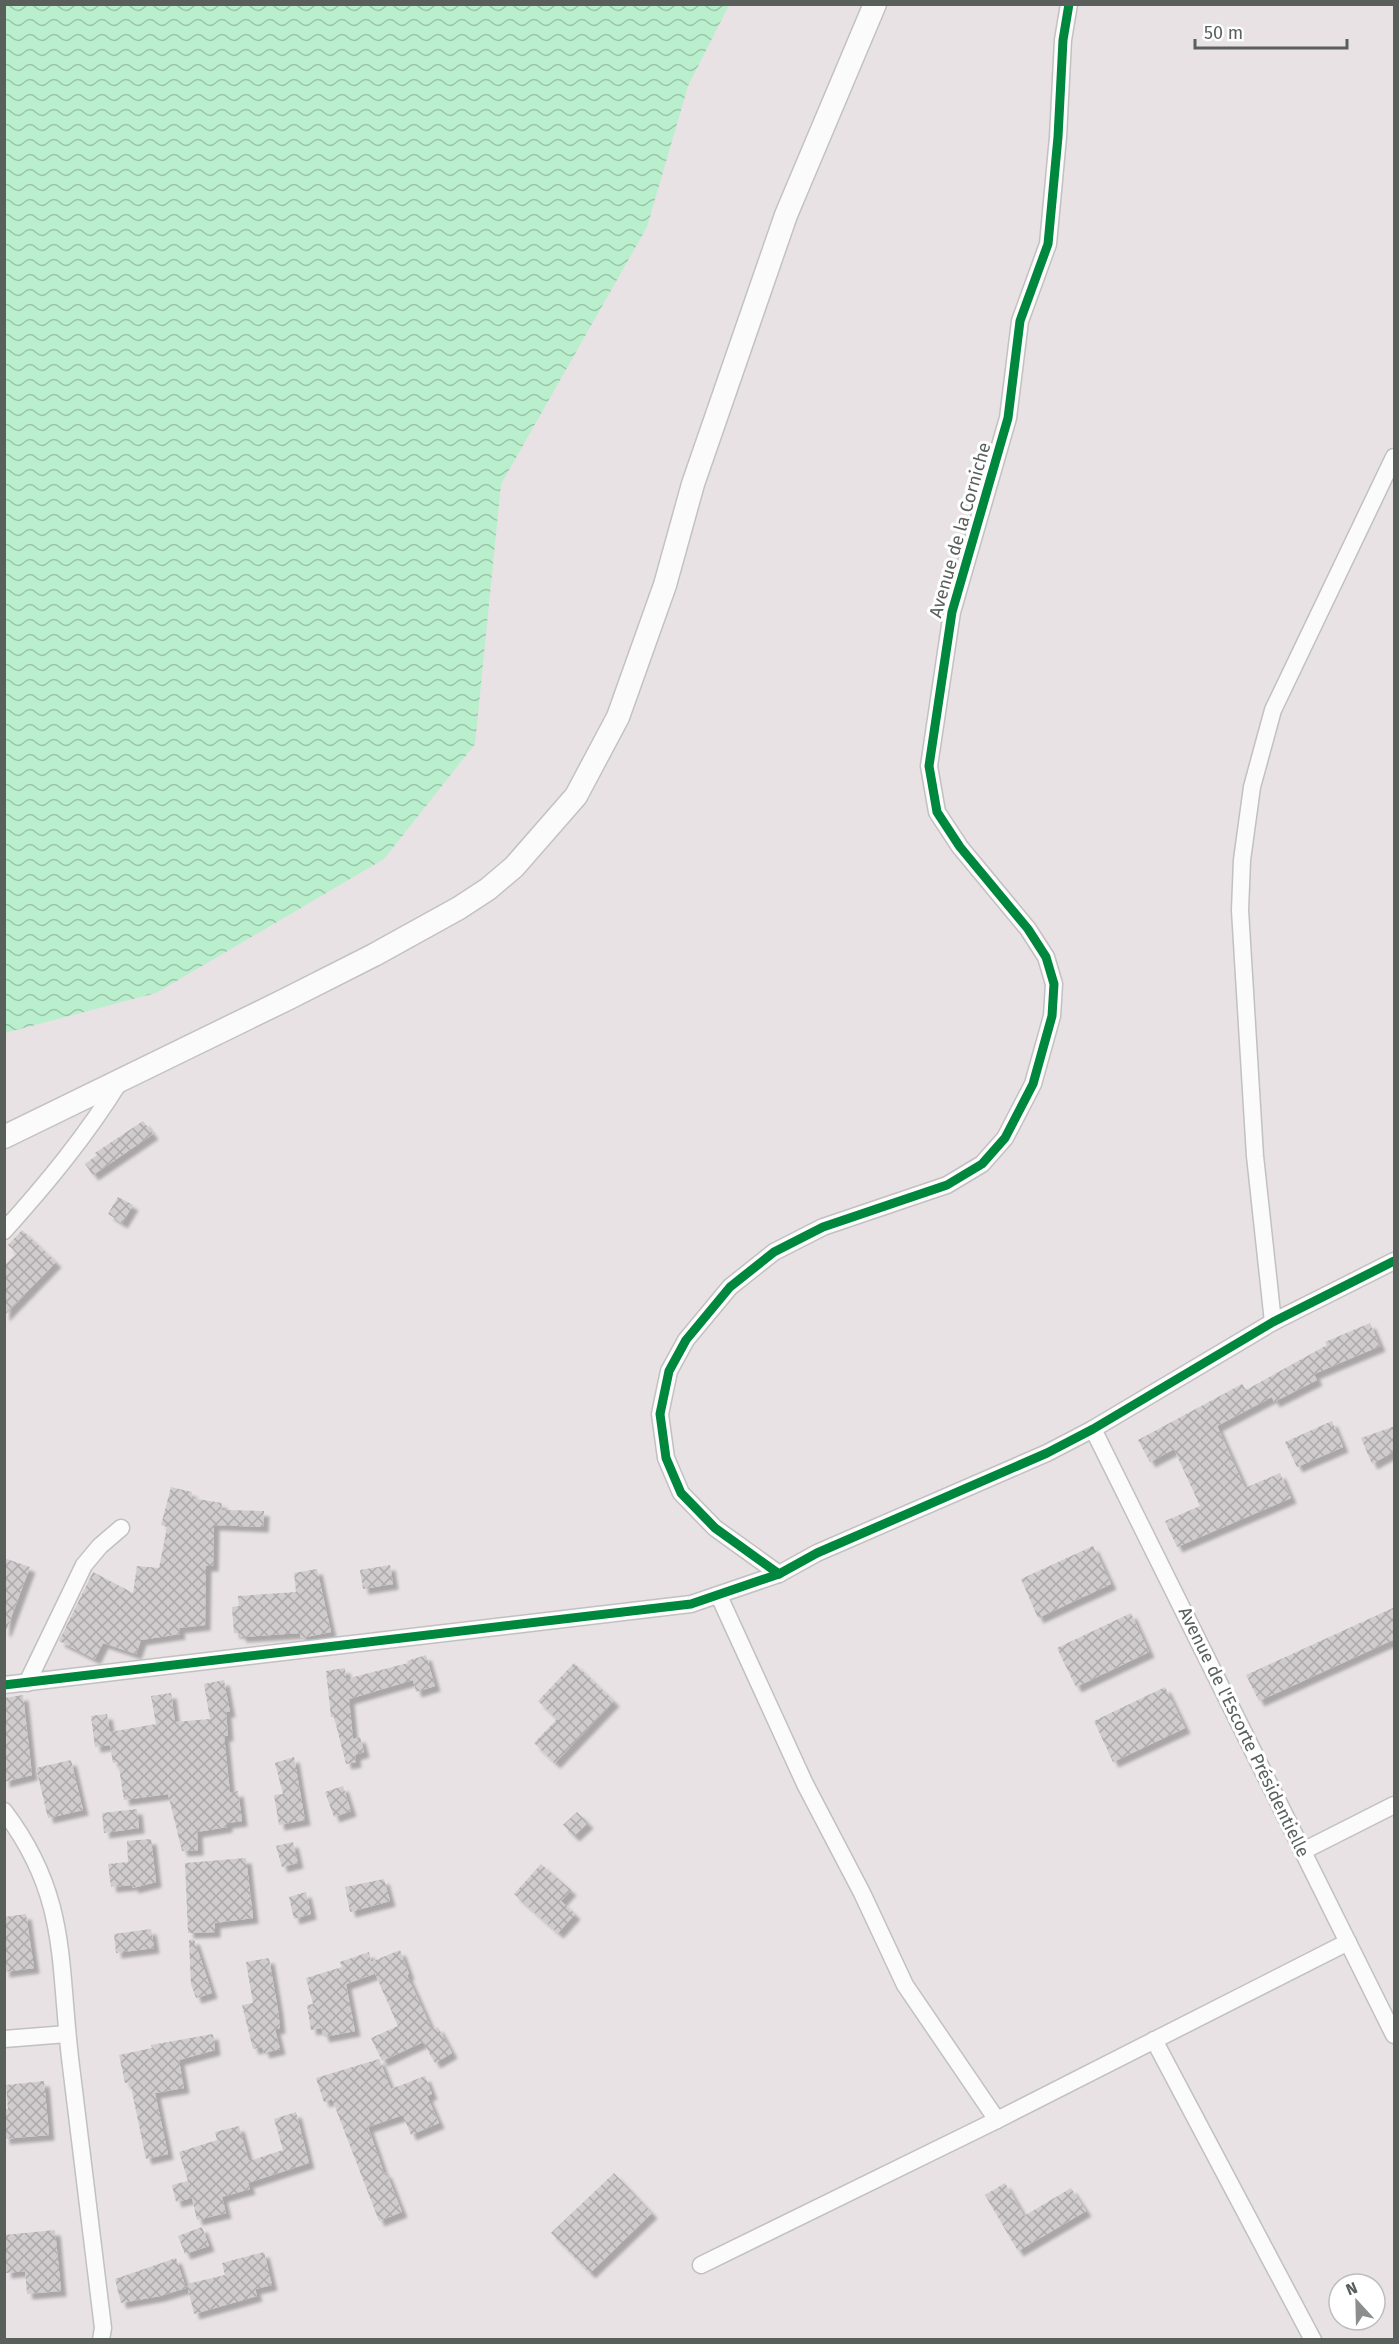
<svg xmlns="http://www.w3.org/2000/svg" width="1399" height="2344" viewBox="0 0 1399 2344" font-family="'Fira Sans',sans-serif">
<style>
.water{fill:url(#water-waves)}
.building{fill:url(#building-cross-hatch);filter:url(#shadow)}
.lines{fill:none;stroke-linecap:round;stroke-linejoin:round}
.street-casing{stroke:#c1c1c0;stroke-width:19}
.secondary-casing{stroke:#c3c2c2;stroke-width:25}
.street{stroke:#fcfbfb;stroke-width:16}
.secondary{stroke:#fcfbfb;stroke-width:22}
.cycleway-casing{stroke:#fff;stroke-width:13}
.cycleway{stroke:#00873e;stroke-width:9}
.labels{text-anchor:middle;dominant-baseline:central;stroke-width:6;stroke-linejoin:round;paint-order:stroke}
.street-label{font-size:18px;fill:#59605c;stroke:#fff}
</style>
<defs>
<pattern id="water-waves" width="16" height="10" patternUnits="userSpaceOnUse" patternTransform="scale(1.5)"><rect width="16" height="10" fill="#baefcd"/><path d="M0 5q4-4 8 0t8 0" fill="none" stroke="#9ac5aa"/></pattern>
<pattern id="building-cross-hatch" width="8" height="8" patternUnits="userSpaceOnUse" patternTransform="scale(1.5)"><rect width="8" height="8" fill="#d0ccce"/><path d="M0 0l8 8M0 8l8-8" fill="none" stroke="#aca9aa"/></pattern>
<filter id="shadow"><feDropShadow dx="5.5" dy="5.5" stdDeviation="1.5" flood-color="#0004"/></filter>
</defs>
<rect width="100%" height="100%" fill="#e8e2e4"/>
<path class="water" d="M5 4 729 5 688 86 647 227 501 484 475 744 384 859 156 993 5 1033Z"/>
<g class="building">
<path d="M143 1121 153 1134 93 1175 85 1164 97 1155 95 1153Z"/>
<path d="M118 1197 133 1205 122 1223 108 1214Z"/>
<path d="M22 1230 56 1262 4 1316V1266L17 1253 8 1245Z"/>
<path d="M1370 1323 1380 1346 1314 1374 1317 1380 1274 1402 1272 1397 1217 1426 1245 1488 1280 1473 1291 1498 1177 1547 1165 1521 1200 1506 1174 1449 1150 1462 1138 1440 1242 1384 1246 1390 1327 1345 1325 1342Z"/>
<path d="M1332 1421 1343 1447 1297 1467 1285 1442Z"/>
<path d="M1395 1426V1451L1372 1464 1361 1438Z"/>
<path d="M171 1487 192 1492 191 1498 222 1503 221 1510 264 1511 263 1527 214 1525 213 1566H206L205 1625 179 1628 180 1634 141 1640 136 1654 103 1643 95 1659 59 1641 93 1572 133 1593 137 1566 159 1568 167 1527 161 1525Z"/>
<path d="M1093 1546 1111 1584 1038 1618 1021 1579Z"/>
<path d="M4 1558 30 1567 6 1631H4Z"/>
<path d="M390 1565 393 1584 363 1589 360 1570Z"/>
<path d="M317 1569 331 1632 301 1638 300 1633 241 1637 240 1633H234L232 1607 239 1606 238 1596 296 1592 294 1573Z"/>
<path d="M1395 1607V1639L1259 1701 1246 1675Z"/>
<path d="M1131 1613 1149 1652 1076 1687 1057 1648Z"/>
<path d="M426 1655 435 1686 416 1692 413 1680 349 1699 353 1739 360 1737 364 1752 355 1755 356 1762 346 1764 334 1717H331L326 1671 345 1668 346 1679 408 1663 407 1661Z"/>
<path d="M574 1663 614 1701 555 1763 534 1743 557 1719 538 1701Z"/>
<path d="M224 1680 230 1712H226L228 1736H224L230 1793 238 1791 242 1821 227 1823V1827L197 1832 198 1850 182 1851 168 1794 124 1800 118 1762 113 1763 110 1745 95 1747 91 1716 107 1714 110 1732 156 1724 151 1696 171 1693 175 1722 210 1719 204 1684Z"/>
<path d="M1165 1687 1185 1728 1113 1762 1094 1721Z"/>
<path d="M23 1695 32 1775 4 1782V1698Z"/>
<path d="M294 1757 305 1820 279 1825 274 1795 283 1794 275 1763Z"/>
<path d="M71 1760 83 1810 48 1818 36 1768Z"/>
<path d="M343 1786 351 1811 334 1817 325 1792Z"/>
<path d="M137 1809 139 1828 104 1833 102 1813Z"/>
<path d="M577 1812 588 1823 574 1836 563 1825Z"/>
<path d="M151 1839 156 1882 133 1888 132 1885 111 1887 108 1864 128 1862 127 1841Z"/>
<path d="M293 1842 298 1863 282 1867 276 1846Z"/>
<path d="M246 1858 253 1918 215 1923V1932L188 1933 185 1863Z"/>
<path d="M541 1864 571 1890 561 1901 575 1914 558 1933 514 1894Z"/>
<path d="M384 1879 390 1901 350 1912 345 1887Z"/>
<path d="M306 1892 311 1914 294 1919 289 1897Z"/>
<path d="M26 1914 34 1968 4 1972V1917Z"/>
<path d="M151 1929 154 1948 116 1953 114 1934Z"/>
<path d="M194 1939 212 1993 196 1998 191 1984 189 1940Z"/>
<path d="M400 1950 409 1974 407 1975 432 2030 438 2027 452 2053 435 2063 423 2042 382 2061 371 2038 398 2026 373 1969 374 1974 346 1984 355 2031 324 2037 321 2028 311 2030 307 2005 313 2004 306 1978 342 1967 340 1962 369 1952 371 1962Z"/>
<path d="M269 1958 278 2010 280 2028 275 2029 280 2049 264 2053 262 2047 253 2049 242 2005 253 2003 246 1962Z"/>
<path d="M213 2034 215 2050 179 2060 184 2088 155 2093 168 2154 146 2159 130 2082 125 2083 119 2055 152 2048 151 2045Z"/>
<path d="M379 2059 391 2089 425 2076 432 2094 427 2096 439 2123 411 2135 403 2115 368 2127 384 2173 386 2172 402 2212 379 2221 332 2099 324 2102 316 2078Z"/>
<path d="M44 2081 49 2135 4 2139V2109H8L6 2085Z"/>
<path d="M296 2112 309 2163 248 2183 250 2189 222 2197 226 2213 197 2220 192 2198 176 2202 172 2185 188 2181 179 2152 217 2140 215 2132 239 2126 249 2161 283 2150 274 2119Z"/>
<path d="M614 2173 652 2213 590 2273 551 2233Z"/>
<path d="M1005 2183 1024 2216 1071 2188 1086 2211 1018 2251 985 2195Z"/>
<path d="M202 2227 209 2246 185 2254 178 2236Z"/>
<path d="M55 2230 61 2291 27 2294 25 2271 6 2273 4 2235Z"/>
<path d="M264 2252 272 2285 255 2289 257 2296 194 2314 187 2284 225 2275 222 2263Z"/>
<path d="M176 2258 186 2288 160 2296 121 2303 115 2279Z"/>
</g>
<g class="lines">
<g class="street-casing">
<g id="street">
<path d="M4 1231C47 1183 86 1136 120 1081"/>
<path d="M1273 1322 1255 1156 1240 910 1242 860 1252 787 1273 710 1394 457"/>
<path d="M1093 1429 1394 2035"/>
<path d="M779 1574 715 1528 681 1493 666 1458 660 1414 669 1371 686 1340 730 1287 774 1252 823 1227 947 1185 982 1164 1005 1138 1033 1084 1052 1016 1054 984 1046 957 1028 929 960 847 937 812 929 766 952 612 1008 418 1020 321 1048 244 1058 137 1063 40 1069 4"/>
<path d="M719 1596 805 1784 862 1893 905 1985 997 2120"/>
<path d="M27 1683 84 1565 100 1546 121 1528"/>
<path d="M4 1685 691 1604 779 1574 817 1553 1047 1453 1093 1429 1273 1322 1394 1261"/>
<path d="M4 1811C70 1898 58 1965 71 2066 82 2153 93 2240 103 2328L101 2340"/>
<path d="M1303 1851 1394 1805"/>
<path d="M4 2039 67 2034"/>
<path d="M1154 2040 1313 2340"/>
<path d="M701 2265 997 2120 1348 1942"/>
</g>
</g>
<g class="secondary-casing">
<path id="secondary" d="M4 1137 285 1000 374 955 459 908 488 889 514 867 576 796 618 717 665 585 693 484 786 215 875 4"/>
</g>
<use href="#street" class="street"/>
<use href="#secondary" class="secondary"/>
<g class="cycleway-casing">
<g id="cycleway">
<path d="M779 1574 715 1528 681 1493 666 1458 660 1414 669 1371 686 1340 730 1287 774 1252 823 1227 947 1185 982 1164 1005 1138 1033 1084 1052 1016 1054 984 1046 957 1028 929 960 847 937 812 929 766 952 612 1008 418 1020 321 1048 244 1058 137 1063 40 1069 4"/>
<path d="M4 1685 691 1604 779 1574 817 1553 1047 1453 1093 1429 1273 1322 1394 1261"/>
</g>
</g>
<use href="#cycleway" class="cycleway"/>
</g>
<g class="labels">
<g class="street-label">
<text transform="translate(960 530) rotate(-74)">Avenue de la Corniche</text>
<text transform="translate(1244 1732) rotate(64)">Avenue de l'Escorte Présidentielle</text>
</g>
</g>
<rect width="1399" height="2344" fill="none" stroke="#59605c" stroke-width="12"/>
<g transform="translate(1357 2302) rotate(338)"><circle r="28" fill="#ffffff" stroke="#bdbfbe" stroke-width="1.5"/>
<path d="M0-4.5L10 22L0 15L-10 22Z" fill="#8b8e8c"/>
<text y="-9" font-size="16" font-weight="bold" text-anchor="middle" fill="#59605c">N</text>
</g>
<path d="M1195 39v9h152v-9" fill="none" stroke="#59605c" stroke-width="3"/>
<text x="1204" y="39" font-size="18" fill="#59605c" stroke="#ffffff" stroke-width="4.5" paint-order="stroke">50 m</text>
</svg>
